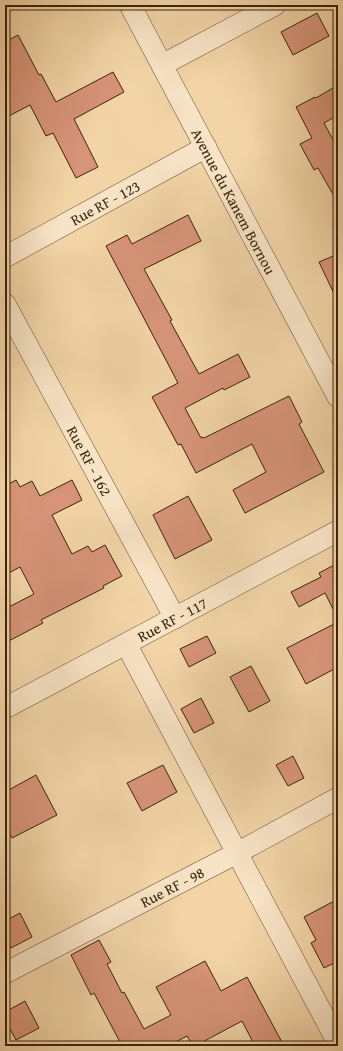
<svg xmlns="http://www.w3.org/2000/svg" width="343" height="1051" viewBox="0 0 343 1051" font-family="'Gentium Book Plus',serif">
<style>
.building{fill:#d79479;stroke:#3c230a}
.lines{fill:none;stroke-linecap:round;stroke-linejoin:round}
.minor-casing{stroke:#6a4f31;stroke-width:22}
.minor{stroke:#f7e3c5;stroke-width:21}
.labels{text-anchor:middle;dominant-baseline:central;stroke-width:3.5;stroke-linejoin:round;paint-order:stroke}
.street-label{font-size:15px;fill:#3c230a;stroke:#f7e3c5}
</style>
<rect width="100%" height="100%" fill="#f2d4a6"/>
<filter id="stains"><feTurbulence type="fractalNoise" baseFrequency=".005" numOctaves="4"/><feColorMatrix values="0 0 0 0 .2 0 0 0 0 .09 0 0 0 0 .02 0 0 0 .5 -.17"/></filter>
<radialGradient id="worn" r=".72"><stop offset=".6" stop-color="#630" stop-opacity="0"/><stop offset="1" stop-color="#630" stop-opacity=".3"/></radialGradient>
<g class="building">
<path d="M317 13 329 36 293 55 281 32Z"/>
<path d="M18 35 39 75 41 74 56 102 113 72 124 92 74 119 98 167 76 178 53 133 46 136 30 105 5 118V42Z"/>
<path d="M338 85V115L324 123 338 149V203L318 168 314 170 300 144 312 138 296 107 315 97 316 98Z"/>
<path d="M188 215 201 241 144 269 172 320 170 321 199 374 238 354 250 377 224 390 223 388 185 408 201 438 203 437 204 438 289 396 302 422 299 424 324 472 245 513 233 490 266 472 252 444 196 473 181 444 178 445 152 397 178 383 106 246 127 235 132 244Z"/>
<path d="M338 254V302L319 262Z"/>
<path d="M16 480 20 487 32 481 40 496 72 480 82 500 52 515 72 554 88 546 92 552 105 545 122 576 103 586 104 588 41 620 43 623 5 643V609L34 594 20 567 5 575V486Z"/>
<path d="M188 496 212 540 175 559 153 515Z"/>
<path d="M338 563V619L325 593 299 607 291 592 321 577 319 573Z"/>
<path d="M338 622V667L306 684 287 648Z"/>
<path d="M207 636 216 653 189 667 180 649Z"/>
<path d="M251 666 270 701 249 712 230 677Z"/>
<path d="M201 698 214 723 194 733 181 709Z"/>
<path d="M293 756 304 778 288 786 276 765Z"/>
<path d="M163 765 177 792 142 811 127 783Z"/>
<path d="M36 775 57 815 12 838 5 825V792Z"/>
<path d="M338 899V961L324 968 311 943 316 940 304 917Z"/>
<path d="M20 913 32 937 11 948 5 937V921Z"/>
<path d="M99 940 111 962 107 964 122 993 124 992 144 1029 171 1015 156 987 205 961 221 991 247 977 284 1046H255L242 1021 195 1046H193L187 1036 168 1046H112L120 1042 94 993 91 995 71 955Z"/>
<path d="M25 1001 39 1028 16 1040 5 1020V1012Z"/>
</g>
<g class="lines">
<g class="minor-casing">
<g id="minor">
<path id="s1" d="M130 5 338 397"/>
<path d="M162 65 275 5"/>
<path id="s2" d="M5 257 206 147"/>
<path id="s3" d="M5 304 175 618"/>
<path d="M126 644 338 1043"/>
<path id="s4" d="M5 708 338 531"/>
<path id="s5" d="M5 973 237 853 338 798"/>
</g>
</g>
<use href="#minor" class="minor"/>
</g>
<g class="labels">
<g class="street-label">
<text stroke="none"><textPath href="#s1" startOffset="222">Avenue du Kanem Bornou</textPath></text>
<text stroke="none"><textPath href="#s2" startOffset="114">Rue RF - 123</textPath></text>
<text stroke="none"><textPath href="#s3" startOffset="178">Rue RF - 162</textPath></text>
<text stroke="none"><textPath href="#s4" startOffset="189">Rue RF - 117</textPath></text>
<text stroke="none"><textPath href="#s5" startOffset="188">Rue RF - 98</textPath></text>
</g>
</g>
<rect width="343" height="1051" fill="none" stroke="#f2d4a6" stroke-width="20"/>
<rect x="6" y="6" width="331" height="1039" fill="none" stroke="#3c230a" stroke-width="2"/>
<rect x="10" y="10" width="323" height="1031" fill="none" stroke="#3c230a"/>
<rect width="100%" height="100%" filter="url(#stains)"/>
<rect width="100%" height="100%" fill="url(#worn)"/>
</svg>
